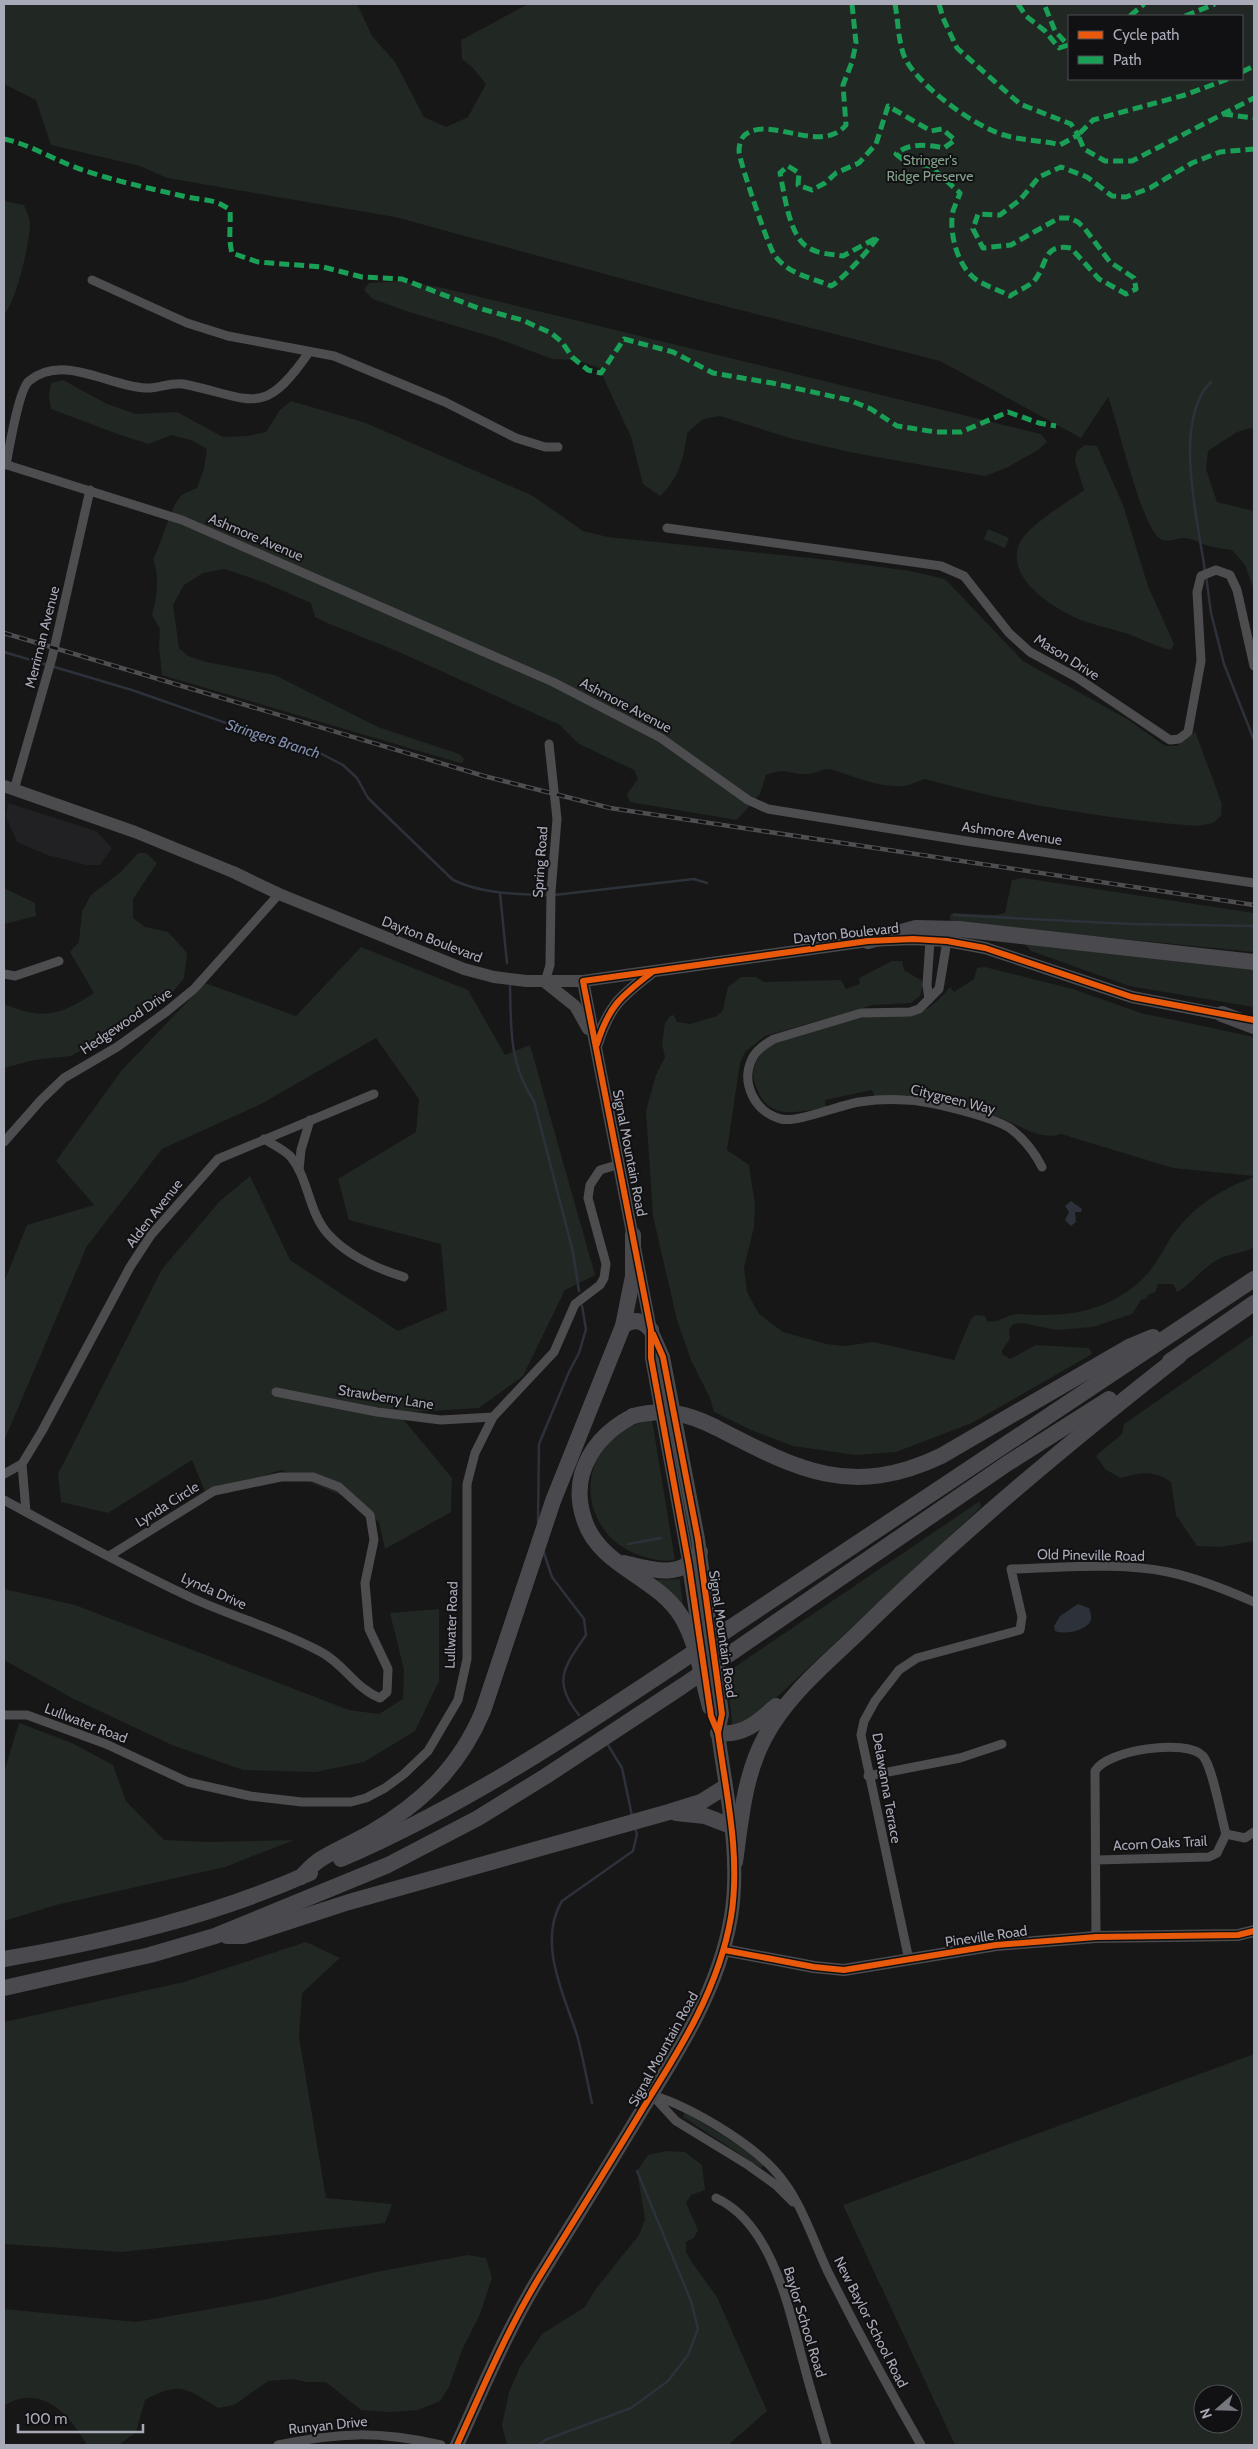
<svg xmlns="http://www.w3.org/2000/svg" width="1258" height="2449" viewBox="0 0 1258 2449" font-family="Cabin,sans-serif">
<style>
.built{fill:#212123}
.green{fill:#212723;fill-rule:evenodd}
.water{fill:#2d313a}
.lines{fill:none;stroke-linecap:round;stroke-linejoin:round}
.stream{stroke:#2d313a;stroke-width:2.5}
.street{stroke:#4d4d50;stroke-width:9}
.secondary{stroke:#4b4b4e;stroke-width:12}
.primary{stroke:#4a4a4d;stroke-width:14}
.highway{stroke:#4a494d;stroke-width:16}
.rail-casing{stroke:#4e4e51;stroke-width:4.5}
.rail{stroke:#111113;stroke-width:2.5;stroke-dasharray:8;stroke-linecap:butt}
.highway-bridge{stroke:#4a494d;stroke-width:16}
.quiet{stroke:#1a9f57;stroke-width:5;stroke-dasharray:10 5;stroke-linecap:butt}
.cycleway-casing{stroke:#111113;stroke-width:9}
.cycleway{stroke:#e8590c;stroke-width:6}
.labels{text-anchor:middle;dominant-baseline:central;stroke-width:4;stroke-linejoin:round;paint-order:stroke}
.park-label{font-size:14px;fill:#82a08a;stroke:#111113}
.street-label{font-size:14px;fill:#a9aab7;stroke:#111113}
.water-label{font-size:15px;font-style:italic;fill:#8391af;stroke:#111113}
</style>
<rect width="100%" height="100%" fill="#171717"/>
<path class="built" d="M8 803 96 831 112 848 100 865H86L47 855 17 842 6 816Z"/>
<g class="green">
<path d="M4 4H357L372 36 395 62 424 117 446 127 468 117 486 84 472 67 462 59 461 40 528 4H1254V429L1251 428 1237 432 1208 451 1206 469 1217 502 1254 511V590L1245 565 1232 550C1225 549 1217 548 1209 546 1202 544 1192 538 1184 538 1176 538 1169 543 1161 539 1142 531 1118 422 1108 397L1081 438 940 361 697 299 395 217 167 178 140 166 51 145 36 100 4 84ZM1069 16H1242V79H1069Z"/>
<path d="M4 201 24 205C26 211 30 218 30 224 30 241 16 304 4 314Z"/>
<path d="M402 281 439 287 1041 434 1047 442 1038 450 1006 468 985 476 854 453 793 439 720 416 703 419 687 433C684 457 679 479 660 496L643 484 631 437 599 368 577 360 552 359 496 338 409 312 373 299 364 290 369 283Z"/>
<path d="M63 380 107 404 136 414 177 412 223 437 249 436 266 432 280 410 291 401 366 423 533 496 583 531 608 537 829 560 910 571 945 579 1023 661 1127 719 1165 746H1177L1195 731 1222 804 1221 816 1213 823 1198 826C1107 819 1014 804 925 779 918 781 909 786 904 786 879 788 856 777 833 770 823 767 816 774 807 774 788 774 786 767 766 775L760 794 737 820 630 802 627 794 638 779 634 770 579 744 560 725 399 652 325 622 315 617 311 603 265 583 225 569 203 573 184 585 173 605 179 648 188 656 206 662 275 675 378 727 459 754 464 759 463 762 460 763 162 675 159 647 160 629 152 615C157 595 160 579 153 559 162 544 170 505 182 495 186 492 192 490 197 488L204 469 207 449 191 440 171 435 149 444 120 435 51 409 49 396 51 383Z"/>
<path d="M1085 445 1097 446 1123 505 1148 586 1174 644 1171 650C1156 647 1143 639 1128 634 1110 628 1091 625 1074 617 1049 605 1009 579 1018 547 1024 527 1067 503 1084 490L1075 461 1077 451Z"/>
<path d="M988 529 1009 538 1005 548 984 539Z"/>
<path d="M138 853H146L157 863 133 899V918L145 927 168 932 187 953 184 978 171 994 124 1025 71 1056 34 1060 4 1068V1004C44 1020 59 1016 94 993L70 952 79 942 82 912 91 895 122 871Z"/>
<path d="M1023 878 1254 913V952L953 922 950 919V915L953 913 995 915 1005 913 1012 880Z"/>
<path d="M4 888 35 903 36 916 4 924Z"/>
<path d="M1025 944 1254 969V1007L1129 986 1031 951Z"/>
<path d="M361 947 468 990 505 1055 530 1045 595 1275 565 1290 523 1376 479 1408 398 1413 452 1478 451 1512 385 1549 379 1522 343 1496 281 1470 206 1494 192 1460 108 1513 61 1502 58 1474 162 1269 220 1201 250 1176 290 1260 398 1331 447 1310 441 1244 349 1220 338 1179 416 1132 419 1099 376 1038 261 1104 162 1149 87 1246 4 1441V1282L27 1225 94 1205 56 1161 122 1070 205 983 296 1016Z"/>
<path d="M892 961H902L904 970 924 982 920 996 911 1003 873 1005 765 1036 745 1052 740 1063 727 1150 749 1165 755 1205 754 1227 744 1267 747 1292 759 1314 783 1332 826 1344 845 1346 873 1342 954 1360 971 1319 975 1315 985 1316 987 1321C999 1324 1008 1313 1020 1314 1070 1318 1114 1311 1149 1272 1157 1262 1163 1250 1170 1239 1190 1209 1220 1189 1254 1177V1247C1243 1254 1229 1253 1217 1260 1202 1268 1192 1284 1177 1292L1173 1284H1158L1155 1292 1148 1295 1147 1298 1141 1300 1132 1314 1093 1327 1057 1330 1022 1323 1013 1324 1009 1330 1010 1339 1002 1350V1354L1010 1359 1036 1345 1089 1348 1092 1354 972 1423 896 1452 856 1455 793 1446 751 1430 714 1412 710 1398 691 1360 677 1320 653 1216 646 1111 656 1075 665 1057 662 1044 665 1023 670 1016 674 1015 677 1022 690 1024 717 1016 723 1010 728 987 741 977H756L764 982 841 980 846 989 860 984 859 978Z"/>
<path d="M985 967 1073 989 1141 1013 1254 1037V1176L1173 1168 1061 1134C1041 1141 1021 1126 1003 1119 987 1113 971 1108 955 1103 928 1096 902 1093 875 1097L872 1090 825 1100 826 1107C803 1111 771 1121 759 1093 756 1087 753 1081 753 1075 754 1063 760 1053 769 1046 782 1038 846 1020 864 1017 880 1014 912 1015 924 1010 933 1006 945 994 950 987L954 992 974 979 977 968Z"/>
<path d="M1254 1334V1541L1221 1547 1197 1546 1176 1515 1171 1482C1154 1470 1141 1472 1121 1478L1106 1470 1096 1456 1122 1434 1124 1424Z"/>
<path d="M652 1420 675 1560C663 1562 654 1560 642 1556 583 1538 572 1463 623 1430 632 1425 642 1422 652 1420Z"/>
<path d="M980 1501 981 1507 749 1723 733 1729 726 1673Z"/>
<path d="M680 1579 683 1606 655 1580Z"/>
<path d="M4 1589 75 1605 349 1710 379 1714 403 1699 404 1670 390 1613 439 1609V1681L415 1731 364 1762 316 1772 243 1770 172 1745 72 1698 4 1660Z"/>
<path d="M19 1723 72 1743 113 1765 126 1801 164 1840 208 1842 294 1840 225 1867 56 1905 4 1921V1772Z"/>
<path d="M306 1942 340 1958 302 1993 299 2037 326 2198 392 2204 385 2223 122 2252 4 2244V2022L184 1982Z"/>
<path d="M1254 2054V2445H955L843 2205ZM1203 2394H1233V2424H1203Z"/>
<path d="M685 2112 748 2151 765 2165 761 2168 683 2117Z"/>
<path d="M667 2151 685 2152 702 2165 705 2190 691 2195 686 2203 698 2230 694 2238 686 2242V2252L693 2264 717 2297 767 2411 728 2445H507L502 2425 509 2392 520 2367 542 2334 585 2307 595 2290 639 2235 645 2219 637 2171 648 2155Z"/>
<path d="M468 2255 486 2258 492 2278 480 2314 462 2350 449 2387 440 2401 418 2410 389 2412 361 2410 326 2382H306L293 2379 268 2381 234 2405 218 2408C187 2389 180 2380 145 2400L136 2432 119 2445H87C70 2415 41 2382 4 2406V2309L136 2322 268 2299 376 2272Z"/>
</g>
<g class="water">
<path d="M1071 1201 1082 1209 1081 1212H1075L1076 1222 1071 1226 1065 1220 1069 1212 1065 1206Z"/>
<path d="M1078 1604 1089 1608C1090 1611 1092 1616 1091 1620 1086 1631 1066 1635 1055 1631L1054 1626 1060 1616Z"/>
</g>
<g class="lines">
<g class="stream">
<path d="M1205 571C1198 521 1172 420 1211 382"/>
<path d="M1206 576 1211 613 1224 664 1254 740"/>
<path d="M4 652 132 690 266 737 312 749 343 765 357 778 368 798 453 880C483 894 515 894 548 895"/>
<path d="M500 893 507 963"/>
<path d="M554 895 694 879 707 883"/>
<path d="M954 915 1131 924 1254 926"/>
<path d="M510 985C511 1028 509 1064 534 1101L573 1252 579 1291"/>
<path d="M538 1522 539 1444 569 1372 579 1353 586 1329 582 1306"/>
<path d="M628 1544 661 1538"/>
<path d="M543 1550 552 1577 584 1619 586 1635C565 1666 551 1681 579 1715"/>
<path d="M608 1745 622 1768 632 1816"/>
<path d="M592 2103C587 2081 583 2057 577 2035 564 1995 537 1942 562 1901L633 1851 637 1834 635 1828"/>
<path d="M539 2445 545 2440 631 2408 668 2381 688 2355 698 2329 691 2301 637 2171"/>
</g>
<g class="street">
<path d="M92 280 187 323 228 336 334 356 445 402 516 438 545 447H558"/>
<path d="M4 464 182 520 553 682 661 738 748 800 768 809 966 841 1254 883"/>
<path d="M6 465C9 449 19 389 29 381 63 353 108 386 145 388 158 389 170 382 183 384 251 397 262 421 309 352"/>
<path d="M667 528 941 566 964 576 1009 633 1030 652 1076 677 1170 740 1179 739 1188 732 1201 661 1197 592 1201 576 1216 570 1230 575 1237 590 1254 666"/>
<path d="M14 790 52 658 90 490"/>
<path d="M947 941 939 989 919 1009 910 1012 861 1013 774 1039C765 1044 756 1050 752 1059 740 1084 756 1113 781 1119 797 1123 840 1105 859 1102 873 1100 890 1099 905 1100 926 1100 994 1117 1011 1129 1024 1139 1035 1153 1042 1167"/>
<path d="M4 974 15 976 59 961"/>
<path d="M545 982 550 965 551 892 557 819 549 744"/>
<path d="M929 999 927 985 930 940"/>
<path d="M264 1139C272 1144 283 1149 290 1156 309 1178 308 1212 328 1234 347 1255 378 1269 404 1277"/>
<path d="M4 1142 41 1100 64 1078 117 1047 166 1012 194 989 279 894"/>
<path d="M299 1170 301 1150 310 1120"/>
<path d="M276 1392 377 1412 441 1420 493 1417"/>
<path d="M22 1464 26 1512"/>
<path d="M4 1474 22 1464 42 1431 130 1267 151 1235 218 1159 374 1094"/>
<path d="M4 1500C66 1534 128 1568 192 1598 233 1617 281 1630 321 1652 344 1664 356 1689 380 1698L387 1692 388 1669 369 1629 365 1583 374 1540 370 1515 339 1487 313 1477H281L214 1491 109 1556"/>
<path d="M4 1715H27L106 1744 188 1782 250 1796 302 1802H351L366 1798 385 1788 404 1774 428 1751 458 1700 467 1659V1484L475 1453 493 1417 554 1352 575 1304 600 1285 604 1278 606 1264 588 1198 590 1185 600 1170 620 1164"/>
<path d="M868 1776 960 1758 1002 1744"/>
<path d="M1226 1834 1245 1838 1254 1832"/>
<path d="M1096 1860 1209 1857 1217 1853 1226 1834C1221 1817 1213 1768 1203 1756 1186 1738 1107 1750 1095 1771L1096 1937"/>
<path d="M909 1960 861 1735 864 1721 875 1701 899 1670 917 1658 1020 1630 1022 1617 1011 1569C1061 1568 1119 1562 1168 1572 1197 1578 1227 1590 1254 1602"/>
<path d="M652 2095C689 2106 750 2142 776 2172 801 2200 812 2238 828 2272 857 2330 889 2389 921 2445"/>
<path d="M653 2096 676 2121 748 2165 776 2185 793 2202"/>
<path d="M716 2198C773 2224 789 2310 804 2365 811 2392 819 2418 827 2445"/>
<path d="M278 2445C338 2432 380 2431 441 2445"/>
</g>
<g class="secondary">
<path d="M4 786 135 832 233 872 279 894 464 969 494 977 526 981H583L868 941 913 939 947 941 985 948 1132 997 1230 1016"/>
<path d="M583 981 651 1330V1358L689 1566"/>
<path d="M545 982 575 1006 588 1029"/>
<path d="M597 1044C609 1006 620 997 651 973"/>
<path d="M724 1950 814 1967 844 1970 996 1945 1096 1937 1238 1935 1254 1931"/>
</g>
<g class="primary">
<path d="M689 1566 702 1652"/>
<path d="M457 2445C483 2388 507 2330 540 2276 575 2219 611 2162 645 2105 682 2046 719 1987 731 1917 741 1856 726 1793 718 1733L722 1714 698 1539 663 1357 651 1330"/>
</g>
<g class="highway">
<path d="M868 941 916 928 959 929 1254 962"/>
<path d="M1222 1014 1254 1026"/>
<path d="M623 1326C633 1318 643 1320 651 1330"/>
<path d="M1170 1361 1254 1303"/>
<path d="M633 1416C608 1429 590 1447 582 1474 578 1489 579 1504 584 1519 599 1567 656 1576 681 1616 697 1642 702 1678 710 1707"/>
<path d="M715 1427C796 1469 851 1499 941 1456L1129 1347 1153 1337"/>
<path d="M624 1563C652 1570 681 1580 700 1552"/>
<path d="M730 1628 1254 1279"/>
<path d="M734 1651 1008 1463 1109 1399"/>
<path d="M718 1733C744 1736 758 1722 776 1706"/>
<path d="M676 1813 705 1816 731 1826"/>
<path d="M341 1859C461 1807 564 1739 672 1667"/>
<path d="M735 1862C741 1820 744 1776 765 1737 787 1695 827 1663 860 1631 961 1532 1068 1443 1179 1356"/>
<path d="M301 1877C307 1871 314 1863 321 1859 337 1849 355 1842 372 1832 423 1802 460 1766 483 1711L553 1501 623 1326 633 1276V1235"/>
<path d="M227 1936H244L349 1902 669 1812 701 1802 725 1787"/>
<path d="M4 1959C108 1941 213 1916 310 1873"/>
<path d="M4 1988 150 1955 215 1936 388 1865 478 1818 546 1776 681 1687"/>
</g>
<g class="rail-casing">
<path id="rail" d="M4 633 484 776 610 808 1254 905"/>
</g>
<use href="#rail" class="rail"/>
<g class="highway-bridge">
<path d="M633 1416C664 1408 687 1413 715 1427"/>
<path d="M672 1667 730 1628"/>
<path d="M681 1687 734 1651"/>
</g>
<g class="quiet">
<path d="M852 4 856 43 852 62 843 85 846 125C821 155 771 116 746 134 741 137 739 145 739 151 739 160 769 249 775 256 790 275 810 277 831 286 841 281 872 247 878 237L843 256C831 254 816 254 806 246 789 234 784 192 780 173L788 166 799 173 798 185 812 190 825 183 836 173 859 163 876 144 888 106 931 131 942 129 955 140 944 148C928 145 909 142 896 154L906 162 930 166 960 193C958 199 955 205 953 211 948 234 959 273 982 283 991 288 1001 291 1010 296 1017 291 1028 287 1034 281 1048 265 1042 243 1071 248L1099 279 1126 294 1136 289 1134 278 1110 262 1085 229 1078 222 1069 218H1059L1011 245 983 248 973 229 978 214 1000 215 1020 200 1039 177 1061 167 1087 177 1112 196 1126 197 1150 188 1192 163 1220 152 1254 149"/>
<path d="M895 4C898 20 898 37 903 53 912 82 975 127 1004 135 1023 141 1042 140 1060 145L1078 135 1071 124 1020 104 957 48 943 18 939 4"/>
<path d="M1018 4 1026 16 1045 31 1059 48 1068 45 1055 31 1044 4"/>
<path d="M1130 16 1144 4"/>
<path d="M1185 16 1215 4"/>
<path d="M1242 72 1254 66"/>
<path d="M1228 79 1185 95 1093 120 1078 135 1084 149 1105 161H1132L1254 98"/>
<path d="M1223 114 1254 118"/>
<path d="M4 139C28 144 49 157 72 166 108 180 149 188 187 197 205 201 214 198 230 210 231 225 228 238 232 253L258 262 323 267 362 277 402 279 478 308 522 320 551 333 562 342 572 357 588 370 601 373 624 339 673 352 713 373 772 383 849 400 871 409 897 426 936 432H961L1008 412 1039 423 1056 426"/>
</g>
<g class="cycleway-casing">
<g id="cycleway">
<path d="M597 1044C609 1006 620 997 651 973"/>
<path d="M718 1733 711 1716 689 1566 651 1358V1330L583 981 868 941 913 939 947 941 985 948 1132 997 1254 1020"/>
<path d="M724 1950 814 1967 844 1970 996 1945 1096 1937 1238 1935 1254 1931"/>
<path d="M457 2445C483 2388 507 2330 540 2276 575 2219 611 2162 645 2105 682 2046 719 1987 731 1917 741 1856 726 1793 718 1733L722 1714 698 1539 663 1357 653 1334"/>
</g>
</g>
<use href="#cycleway" class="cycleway"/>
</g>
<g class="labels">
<g class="park-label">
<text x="930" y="160">Stringer's<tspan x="930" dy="16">Ridge Preserve</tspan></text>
</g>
<g class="street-label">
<text transform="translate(256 537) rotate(23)">Ashmore Avenue</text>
<text transform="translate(42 637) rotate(-76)">Merriman Avenue</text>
<text transform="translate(1067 657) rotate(32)">Mason Drive</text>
<text transform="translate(626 705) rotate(28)">Ashmore Avenue</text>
<text transform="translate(1012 833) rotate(8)">Ashmore Avenue</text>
<text transform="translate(540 862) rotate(-86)">Spring Road</text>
<text transform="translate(846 933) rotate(-6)">Dayton Boulevard</text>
<text transform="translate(432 939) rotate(21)">Dayton Boulevard</text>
<text transform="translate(126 1021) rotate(-34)">Hedgewood Drive</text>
<text transform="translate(953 1099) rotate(14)">Citygreen Way</text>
<text transform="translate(630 1153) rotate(79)">Signal Mountain Road</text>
<text transform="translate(154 1213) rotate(-52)">Alden Avenue</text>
<text transform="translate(386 1397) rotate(9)">Strawberry Lane</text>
<text transform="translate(167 1504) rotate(-32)">Lynda Circle</text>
<text transform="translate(1091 1555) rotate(1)">Old Pineville Road</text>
<text transform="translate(214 1591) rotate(24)">Lynda Drive</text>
<text transform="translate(451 1625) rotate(-88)">Lullwater Road</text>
<text transform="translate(723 1634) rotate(82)">Signal Mountain Road</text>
<text transform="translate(86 1723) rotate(21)">Lullwater Road</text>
<text transform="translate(887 1788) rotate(80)">Delawanna Terrace</text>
<text transform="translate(1160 1843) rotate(-3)">Acorn Oaks Trail</text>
<text transform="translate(986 1936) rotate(-8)">Pineville Road</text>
<text transform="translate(663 2049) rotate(-61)">Signal Mountain Road</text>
<text transform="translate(805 2322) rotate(73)">Baylor School Road</text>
<text transform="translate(871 2322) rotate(63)">New Baylor School Road</text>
<text transform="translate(328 2425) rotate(-6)">Runyan Drive</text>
</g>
<g class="water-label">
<text transform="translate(273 739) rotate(18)">Stringers Branch</text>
</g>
</g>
<rect width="1258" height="2449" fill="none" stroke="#a9aab7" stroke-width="10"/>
<rect x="1068" y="15" width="175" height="65" fill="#111113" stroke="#4e4e55"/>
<rect x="1078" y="31" width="25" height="8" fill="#e8590c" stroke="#4e4e55"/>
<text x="1113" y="40" font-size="15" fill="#a9aab7">Cycle path</text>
<rect x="1078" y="56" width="25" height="8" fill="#1a9f57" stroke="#4e4e55"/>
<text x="1113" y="65" font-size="15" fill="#a9aab7">Path</text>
<g transform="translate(1218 2409) rotate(250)"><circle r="24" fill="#111113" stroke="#4e4e55"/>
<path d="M0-4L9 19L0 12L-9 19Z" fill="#76777f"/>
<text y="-8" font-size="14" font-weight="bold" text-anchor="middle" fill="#a9aab7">N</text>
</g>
<path d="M18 2424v8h125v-8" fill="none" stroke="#a9aab7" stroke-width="2.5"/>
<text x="25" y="2424" font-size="15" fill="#a9aab7" stroke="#111113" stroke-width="4" paint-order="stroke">100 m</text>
</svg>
